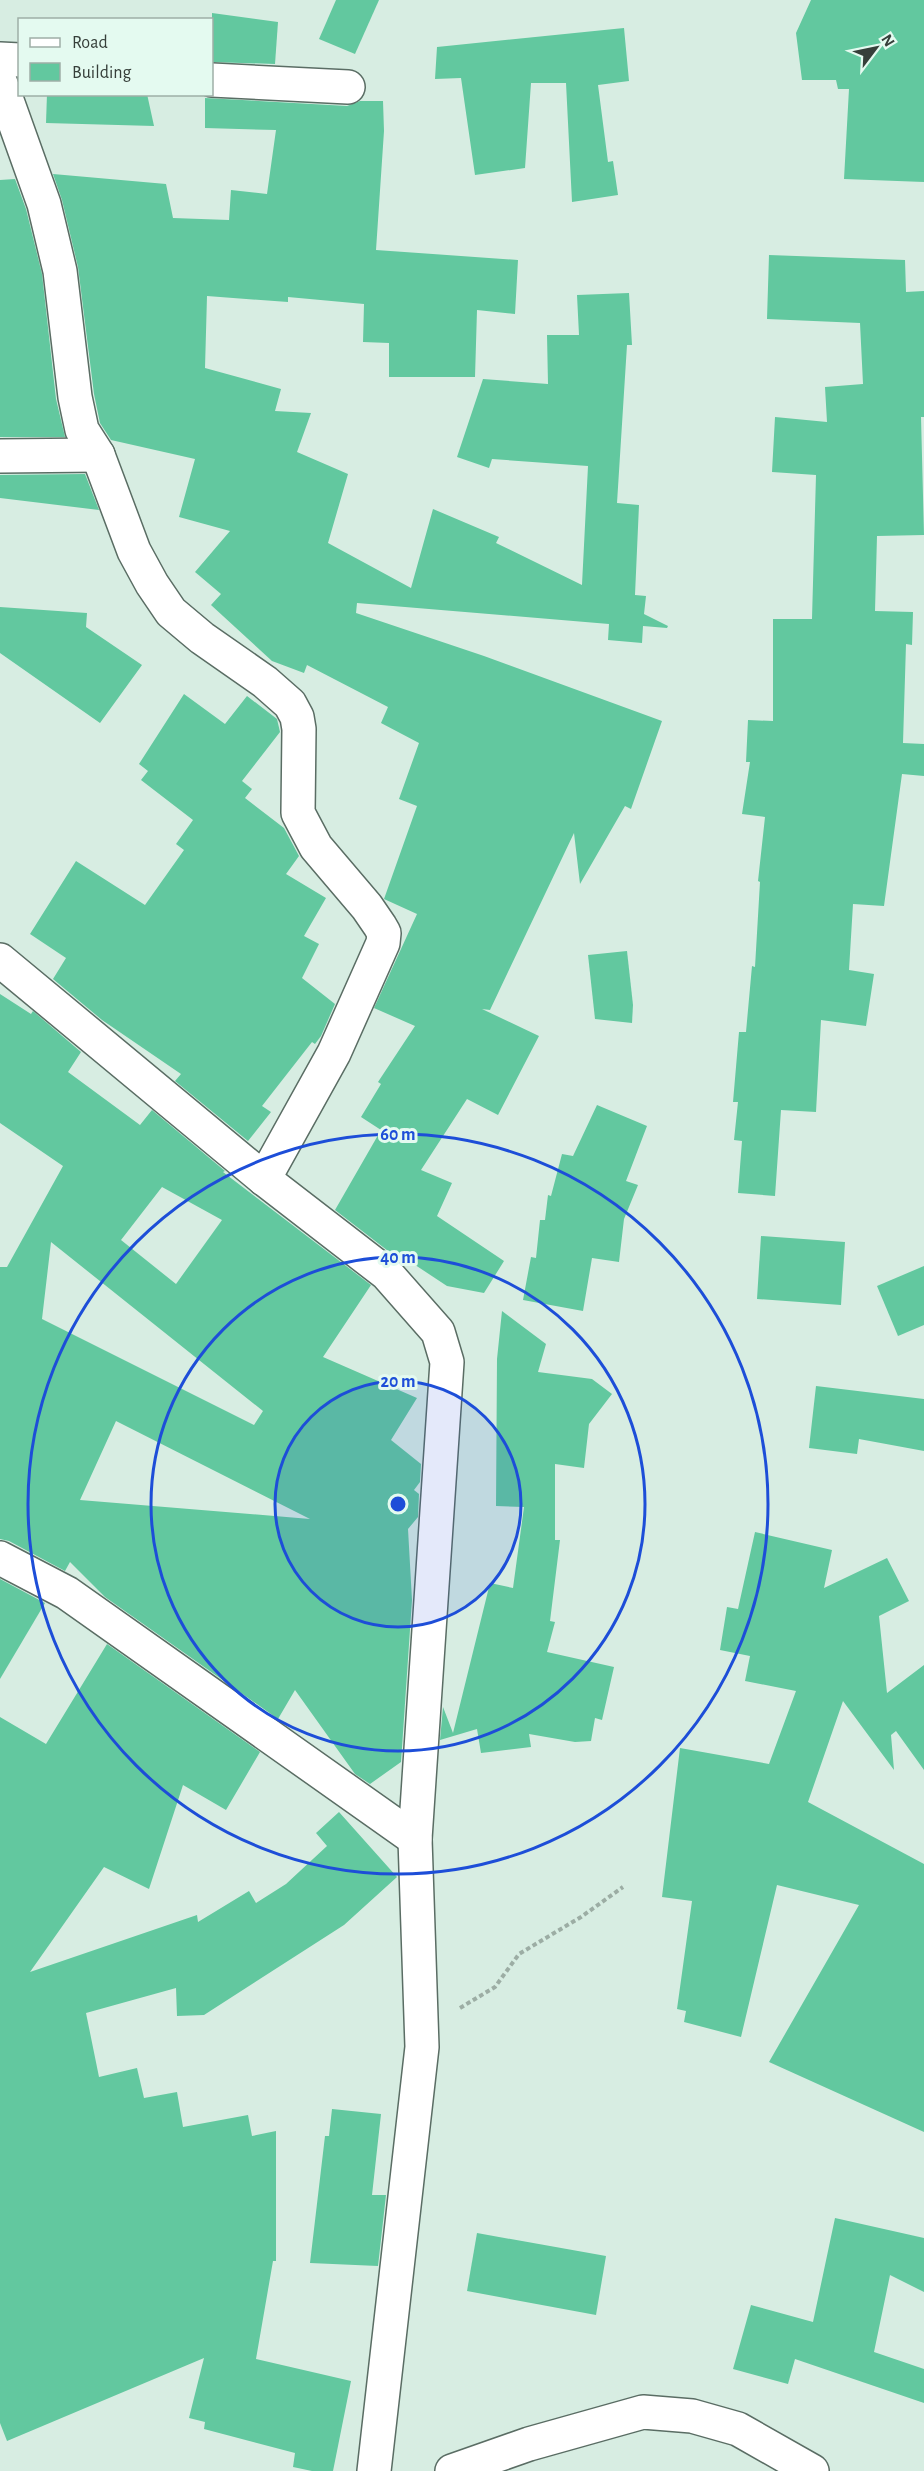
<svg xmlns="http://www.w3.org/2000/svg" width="924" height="2471" viewBox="0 0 924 2471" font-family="'Alegreya Sans',sans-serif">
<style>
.building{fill:#62c89f;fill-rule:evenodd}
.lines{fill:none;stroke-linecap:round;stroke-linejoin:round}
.street-casing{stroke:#5a6d64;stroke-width:36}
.path{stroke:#9cada4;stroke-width:4;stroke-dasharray:4.5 3;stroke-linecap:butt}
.street{stroke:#fff;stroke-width:33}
.ring{fill:none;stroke:#1d4ed8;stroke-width:3}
.centre{fill:#1d4ed8;stroke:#e4faf0;stroke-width:3}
.ring-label{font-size:18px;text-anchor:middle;font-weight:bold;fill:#1d4ed8;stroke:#e4faf0;stroke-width:6;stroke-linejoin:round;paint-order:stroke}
</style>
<rect width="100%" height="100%" fill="#d7ede2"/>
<g class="building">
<path d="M336 0H379L355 54 319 39Z"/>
<path d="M811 0H924V182L844 179 849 89H838L836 80H802L796 33Z"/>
<path d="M212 13 278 22 275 64 212 62Z"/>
<path d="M624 28 629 81 598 85 608 162 613 161 618 195 572 202 566 83H531L525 168 475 175 461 78 435 79 437 47Z"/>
<path d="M47 94H147L154 126 46 123Z"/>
<path d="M205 98 347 106 360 101H383L384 131 376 250 518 260 515 314 477 310 475 377H389V343L363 342 364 304 288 297V302L207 296 205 368 281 389 275 411 311 413 297 452 348 474 328 543 411 588 433 509 499 537 496 543 582 585 588 466 492 459 489 468 457 457 483 379 548 384 547 335H579L577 295 629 293 632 345H627L617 503 639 505 635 595 646 596 644 614 668 626 667 628 643 626 642 643 608 640 609 624 357 603 356 613 484 656 662 721 631 809 625 806 580 884 574 833 490 1010 482 1009 539 1036 498 1115 467 1099 421 1170 452 1183 437 1216 504 1261 484 1293 447 1286 394 1251 392 1254 335 1210 381 1130 361 1117 381 1084 378 1082 415 1026 374 1008 417 914 384 899 417 806 399 799 419 743 381 723 388 707 307 665 304 673 272 661 211 605 221 594 195 572 230 531 179 517 195 459 111 440 100 423 94 394 78 267 62 200 53 174 166 184 173 218 229 220 231 190 267 194 276 130 205 128Z"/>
<path d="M15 179 26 209 42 274 56 399 65 437H0V180Z"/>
<path d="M769 255 905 260 906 292 924 291V417H921L924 535 877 536 875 611 913 612 912 645 906 644 903 743 924 744V776L902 774 884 906 853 904 849 970 874 974 866 1026 821 1020 816 1112 781 1110 775 1196 738 1193 742 1141 734 1140 738 1102H733L739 1032H746L752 966 755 967 760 882 758 881 765 817 742 814 750 762H746L748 720 773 721V619H812L816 475 772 472 775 417 827 422 825 387 863 384 860 323 767 319Z"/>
<path d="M85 474 99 510 0 498V475Z"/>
<path d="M0 607 87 613 86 627 142 665 100 723 0 653Z"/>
<path d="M184 694 225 724 247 696 277 719 280 732 242 781 252 789 245 798 284 828 299 856 286 874 326 898 304 936 319 944 302 978 335 1004 321 1036 315 1044 312 1042 262 1106 271 1112 248 1141 175 1081 181 1074 102 1020 53 979 66 958 30 934 76 861 145 905 184 850 176 844 193 820 141 780 148 771 139 764Z"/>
<path d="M627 951 633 1005 632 1023 595 1019 588 955Z"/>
<path d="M0 994 31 1014 33 1011 81 1052 68 1072 140 1125 152 1110 225 1171 223 1172 371 1285 323 1357 417 1398 391 1440 421 1464 420 1482 414 1490 419 1494 418 1517 408 1529 412 1600 401 1762 370 1784 355 1774 295 1690 278 1719 105 1597 70 1562 65 1571 9 1541 0 1539V1267H7L63 1166 0 1123ZM162 1187 222 1220 176 1284 121 1240ZM51 1242 263 1411 254 1425 42 1319ZM116 1421 310 1519 80 1500Z"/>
<path d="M597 1105 647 1126 626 1181 638 1185 624 1219 619 1262 592 1258 583 1311 523 1300 531 1257 536 1258 540 1220H545L548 1195 551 1196 562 1154 573 1156Z"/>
<path d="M761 1236 845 1242 841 1305 757 1299Z"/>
<path d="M924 1266V1325L898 1336 877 1286Z"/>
<path d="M502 1311 546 1344 538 1372 592 1379 612 1394 589 1424 584 1468 555 1464V1540H560L550 1621 555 1622 547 1652 614 1667 602 1720 595 1718 591 1741 575 1742 529 1734 531 1747 481 1753 477 1729 440 1740 443 1707 453 1733 490 1583 513 1588 524 1507 496 1506 497 1359Z"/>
<path d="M816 1386 924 1399V1451L859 1439 857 1454 809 1448Z"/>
<path d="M755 1532 832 1550 824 1588 887 1558 909 1601 879 1616 887 1693 924 1665V1770L896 1731 891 1735 894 1770 843 1701 808 1802 924 1864V2132L769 2062 859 1905 777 1885 741 2037 684 2022 686 2011 677 2009 692 1901 662 1897 680 1748 769 1764 796 1691 745 1681 750 1656 720 1650 727 1607 738 1609Z"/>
<path d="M0 1579 45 1603 0 1679Z"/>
<path d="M107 1644 260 1752 226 1810 183 1785 149 1889 104 1867 30 1972 197 1915 198 1922 249 1891 256 1903 286 1884 327 1846 316 1833 339 1812 397 1877 344 1925 204 2015 177 2016 176 1988 86 2013 99 2077 137 2068 144 2098 177 2092 183 2127 248 2115 252 2136 276 2131V2261H273L256 2359 351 2381 333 2471H312L293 2467 295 2453 204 2429 205 2422 189 2418 204 2358 7 2441 0 2423V1717L46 1744Z"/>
<path d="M332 2109 381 2114 372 2195H386L378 2266 310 2263 325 2136H329Z"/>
<path d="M835 2218 924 2238V2292L890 2275 874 2352 924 2369V2403L795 2359 788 2384 733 2369 751 2305 813 2322Z"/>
<path d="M477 2233 606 2256 596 2315 467 2291Z"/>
</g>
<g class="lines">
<g class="street-casing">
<g id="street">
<path d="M0 59 20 60"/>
<path d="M212 80 348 87"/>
<path d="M0 81 44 204 60 271 75 397 82 430 98 455 134 551 152 584 171 612 202 638 265 682 290 704 297 717 299 729 298 813 316 847 367 907 380 926 384 933 383 943 334 1053 264 1179"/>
<path d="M0 456 98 455"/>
<path d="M0 960 264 1179 387 1274 438 1332 447 1362 415 1839 422 2047 374 2471"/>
<path d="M0 1558 67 1593 415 1839"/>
<path d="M452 2471 529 2444 643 2412 692 2416 738 2429 812 2471"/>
</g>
</g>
<path class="path" d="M460 2008 495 1987 519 1954 581 1917 623 1887"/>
<use href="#street" class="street"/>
</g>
<circle cx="398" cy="1504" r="123" fill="#1d4ed8" fill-opacity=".12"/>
<g class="ring">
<circle cx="398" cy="1504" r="123"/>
<circle cx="398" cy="1504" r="247"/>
<circle cx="398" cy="1504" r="370"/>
</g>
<circle cx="398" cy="1504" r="9" class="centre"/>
<g class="ring-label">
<text x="398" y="1140">60 m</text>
<text x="398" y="1263">40 m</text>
<text x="398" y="1387">20 m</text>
</g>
<rect x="18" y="18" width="195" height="78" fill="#e4faf0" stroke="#9eafa7" stroke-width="1.5"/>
<rect x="30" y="38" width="30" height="9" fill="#ffffff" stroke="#9eafa7" stroke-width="1.5"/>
<text x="72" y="48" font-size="18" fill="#363f3a">Road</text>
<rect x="30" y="63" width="30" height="18" fill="#62c89f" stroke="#9eafa7" stroke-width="1.5"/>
<text x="72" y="78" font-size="18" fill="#363f3a">Building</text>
<g transform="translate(876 48) rotate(58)" stroke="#e4faf0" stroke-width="4.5" paint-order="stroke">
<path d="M0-4.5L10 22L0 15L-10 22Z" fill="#363f3a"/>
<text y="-9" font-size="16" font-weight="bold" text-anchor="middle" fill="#363f3a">N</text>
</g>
</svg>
